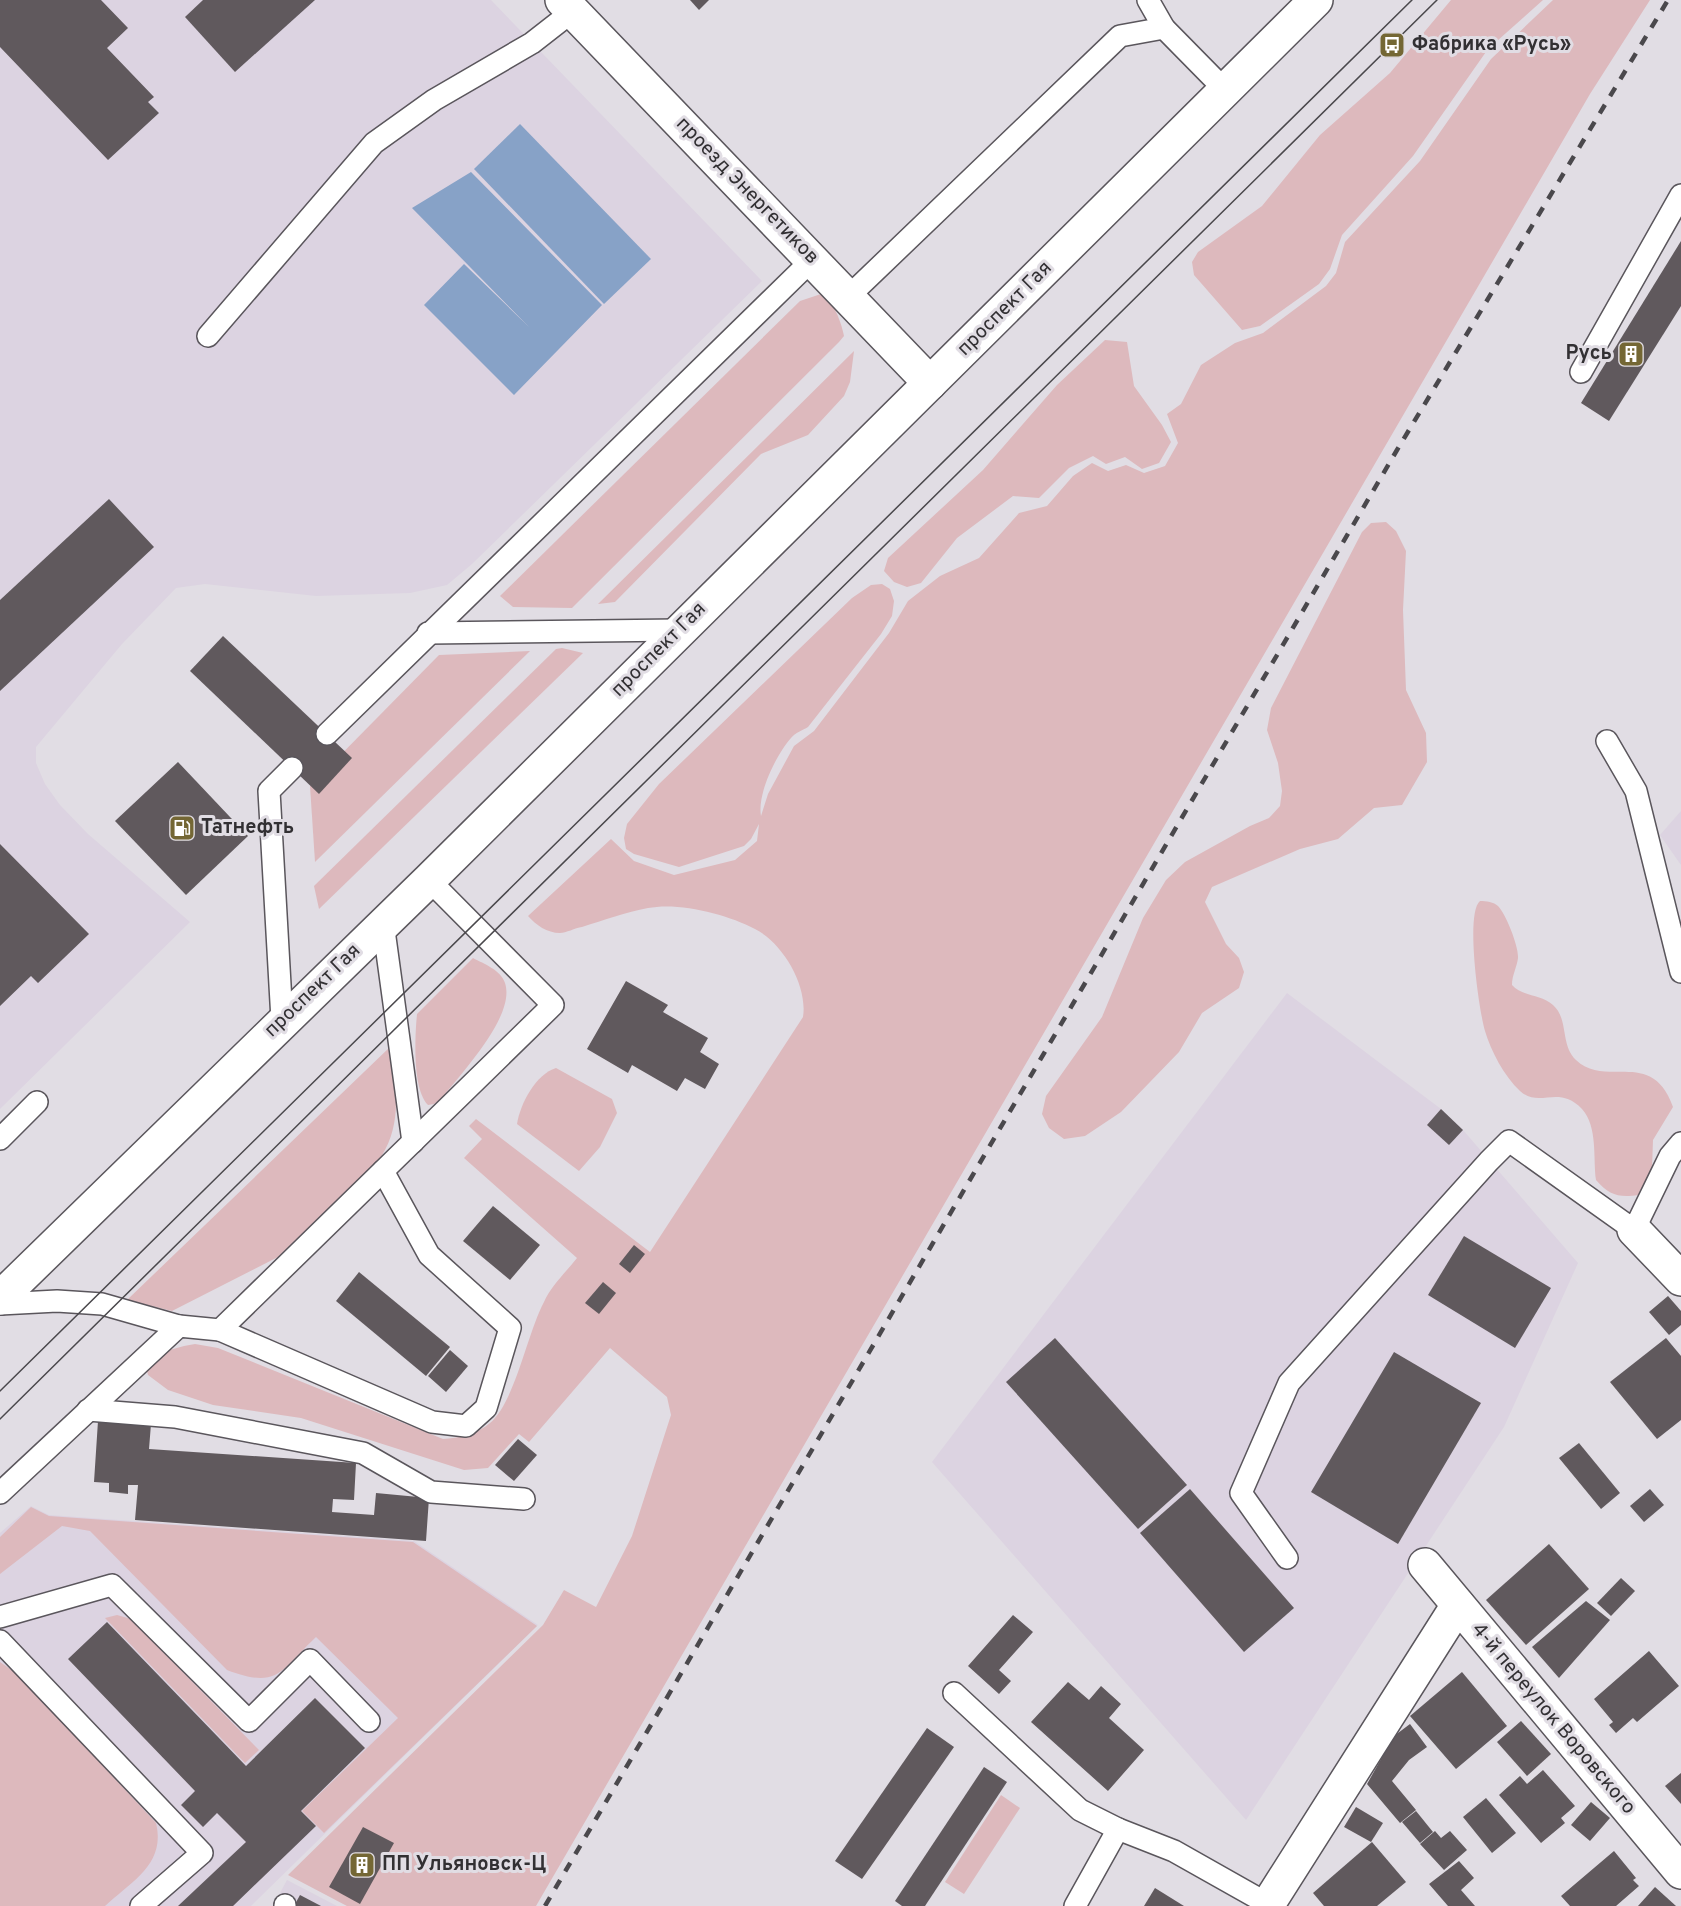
<svg xmlns="http://www.w3.org/2000/svg" width="1681" height="1906" viewBox="0 0 1681 1906" font-family="Overpass,sans-serif">
<style>
.built{fill:#dcd3e1}
.green{fill:#ddb9bd}
.water{fill:#87a2c7}
.building{fill:#60595d}
.lines{fill:none;stroke-linecap:round;stroke-linejoin:round}
.service-casing{stroke:#5a565c;stroke-width:24}
.minor-casing{stroke:#5a565c;stroke-width:36}
.primary-casing{stroke:#5a565c;stroke-width:36}
.service{stroke:#fff;stroke-width:21}
.minor{stroke:#fff;stroke-width:33}
.primary{stroke:#fff;stroke-width:33}
.tram{stroke:#4a484c;stroke-width:1.5}
.rail{stroke:#4a484c;stroke-width:4.5;stroke-dasharray:10 10;stroke-linecap:butt}
.labels{text-anchor:middle;dominant-baseline:central;stroke-width:6;stroke-linejoin:round;paint-order:stroke}
.poi-label{font-size:20px;font-weight:bold;fill:#323033;stroke:#e1dde4;text-anchor:start}
.street-label{font-size:20px;fill:#323033;stroke:#e1dde4}
</style>
<rect width="100%" height="100%" fill="#e1dde4"/>
<g class="built">
<path d="M0 0H491L762 281 472 564 447 585 410 593 316 596 205 584 176 588 122 644 36 747V763L45 784 60 805 88 834 190 922 0 1109Z"/>
<path d="M1681 811V865L1660 835Z"/>
<path d="M1287 993 1441 1109 1463 1130 1578 1263 1504 1427 1246 1820 932 1462Z"/>
<path d="M31 1506 49 1515 414 1541 538 1625 251 1906H0V1533Z"/>
<path d="M287 1880 337 1906H273Z"/>
</g>
<g class="green">
<path d="M1451 0H1543L1488 49 1413 156 1342 235 1330 269 1319 284 1260 326 1242 330 1194 275 1192 262 1198 252 1262 206 1320 135 1390 73Z"/>
<path d="M1553 0H1650L1590 94 536 1906H347L288 1875 543 1625 564 1590 596 1607 632 1536 671 1415 667 1397 610 1348 529 1442 519 1434 488 1468 464 1470 301 1418 213 1405 168 1390 148 1375 146 1367 159 1353 184 1346 195 1344 218 1348 443 1439C458 1438 478 1434 490 1423 515 1402 527 1334 544 1302 551 1286 566 1272 577 1258L464 1158 482 1139 469 1126 476 1119 650 1252 803 1017C808 986 783 943 755 929 727 914 679 902 648 908 626 912 604 920 582 927 575 928 566 933 560 933 547 933 536 925 528 916L611 839 634 861 674 875 735 860 757 841 759 824 751 839 744 846 679 867 634 854 626 849 624 838 627 824 659 784 852 598 871 585 882 584 890 589 894 601 892 616 881 634 808 727C803 730 795 733 791 738 776 755 757 794 761 816L768 794 794 746 814 731 889 633 908 601 940 576 979 558 1019 513 1047 506 1073 476 1092 463 1108 471 1126 465 1144 473 1165 466 1178 443 1167 414 1181 404 1201 365 1235 343 1263 333 1326 286 1336 273 1345 242 1420 161 1491 59Z"/>
<path d="M821 294C834 301 841 322 844 336L839 342 572 608 513 607 500 596 800 301Z"/>
<path d="M1105 340 1127 342 1134 386 1162 425 1171 442 1159 463 1142 469 1125 457 1106 464 1093 456 1069 468 1039 498 1013 496 957 538 921 583 907 587 894 582 884 571 888 558 983 470 1057 385Z"/>
<path d="M854 351 850 382 844 396 808 435 761 454 615 602 598 604Z"/>
<path d="M1386 522 1396 531 1406 551 1403 610 1406 690 1426 733 1427 762 1402 805 1374 808 1338 839 1300 849 1212 887 1205 902 1226 944 1239 958 1244 972 1239 988 1202 1013 1179 1052 1121 1112 1085 1136 1064 1139 1049 1128 1042 1114 1046 1096 1102 1017 1143 918 1166 880 1185 862 1250 826 1269 818 1280 806 1282 791 1278 763 1267 730 1271 708 1362 532 1371 523Z"/>
<path d="M562 648 583 653 319 909 314 886 556 649Z"/>
<path d="M530 651 315 862 310 786 439 655Z"/>
<path d="M1480 901C1486 901 1494 902 1498 906 1506 914 1519 947 1518 958 1517 967 1512 975 1512 985 1523 997 1541 994 1553 1005 1569 1019 1560 1045 1576 1060 1606 1089 1652 1047 1673 1107L1653 1140 1652 1168 1638 1195C1619 1198 1609 1195 1596 1180 1593 1158 1598 1127 1582 1109 1558 1084 1540 1109 1520 1091 1504 1076 1491 1051 1485 1031 1479 1011 1465 913 1480 901Z"/>
<path d="M473 958C484 964 501 970 505 983 516 1016 461 1073 442 1098L434 1104 428 1105C412 1089 415 1035 417 1014Z"/>
<path d="M390 1047C396 1085 403 1123 381 1157L278 1257 172 1311 127 1300Z"/>
<path d="M556 1068 612 1099 617 1113 600 1147 579 1171 517 1124C520 1104 536 1074 556 1068Z"/>
<path d="M31 1507 49 1516 413 1542 537 1626 324 1833 302 1811 398 1718 316 1637C281 1670 279 1690 227 1670L90 1531 62 1526 0 1574V1537Z"/>
<path d="M117 1615 131 1619 259 1750 245 1763 105 1618Z"/>
<path d="M0 1662 20 1676 156 1823C166 1864 132 1881 105 1906H0Z"/>
<path d="M1001 1795 1020 1808 964 1894 945 1882Z"/>
</g>
<g class="water">
<path d="M520 124 651 259 604 304 474 169Z"/>
<path d="M471 172 602 305 514 395 424 305 464 264 529 327 412 208Z"/>
</g>
<g class="building">
<path d="M0 0H101L128 28 107 48 154 97 148 102 159 113 108 160 0 47Z"/>
<path d="M203 0H315L235 72 185 17Z"/>
<path d="M690 0H709L699 10Z"/>
<path d="M1681 241V306L1609 421 1581 403Z"/>
<path d="M109 499 154 547 0 691V600Z"/>
<path d="M223 636 352 758 319 794 190 671Z"/>
<path d="M178 762 248 836 186 895 115 821Z"/>
<path d="M0 844 89 934 38 983 31 976 0 1006Z"/>
<path d="M626 981 668 1005 663 1012 708 1038 700 1052 719 1064 705 1089 685 1078 677 1091 632 1065 628 1073 587 1049Z"/>
<path d="M1441 1109 1463 1130 1449 1145 1427 1125Z"/>
<path d="M493 1206 540 1245 510 1280 463 1241Z"/>
<path d="M1464 1236 1551 1288 1515 1348 1428 1295Z"/>
<path d="M634 1245 645 1254 630 1273 619 1264Z"/>
<path d="M359 1272 450 1347 426 1376 336 1301Z"/>
<path d="M603 1282 616 1293 599 1314 585 1303Z"/>
<path d="M1668 1296 1681 1311V1325L1669 1335 1649 1312Z"/>
<path d="M1055 1338 1187 1485 1138 1529 1006 1382Z"/>
<path d="M1666 1338 1681 1356V1420L1657 1439 1610 1382Z"/>
<path d="M450 1350 468 1366 446 1392 428 1376Z"/>
<path d="M1394 1352 1481 1403 1398 1544 1311 1492Z"/>
<path d="M98 1421 151 1424 149 1449 356 1463 354 1500 333 1499 332 1512 374 1515 376 1493 429 1498 426 1541 135 1520 138 1485H128V1494L109 1492V1483L94 1482Z"/>
<path d="M518 1439 537 1455 514 1481 495 1465Z"/>
<path d="M1579 1443 1620 1493 1601 1509 1559 1458Z"/>
<path d="M1190 1489 1294 1608 1244 1652 1140 1533Z"/>
<path d="M1650 1489 1664 1505 1644 1522 1630 1506Z"/>
<path d="M1549 1544 1589 1589 1526 1645 1486 1600Z"/>
<path d="M1621 1578 1635 1591 1611 1616 1597 1603Z"/>
<path d="M1586 1601 1610 1620 1559 1678 1532 1647Z"/>
<path d="M1013 1615 1033 1632 999 1670 1011 1681 999 1694 968 1666Z"/>
<path d="M107 1622 246 1766 315 1698 365 1748 301 1811 316 1826 233 1906H178L246 1842 217 1813 203 1827 181 1805 195 1791 68 1659Z"/>
<path d="M1649 1651 1679 1686 1637 1722 1633 1718 1616 1733 1609 1725 1613 1722 1594 1699Z"/>
<path d="M1462 1672 1507 1726 1456 1769 1410 1716Z"/>
<path d="M1068 1682 1089 1700 1101 1686 1121 1704 1109 1718 1144 1750 1108 1791 1031 1722Z"/>
<path d="M1521 1721 1551 1754 1527 1776 1497 1742Z"/>
<path d="M1410 1724 1427 1747 1409 1760 1392 1781 1416 1810 1400 1823 1367 1784 1394 1736Z"/>
<path d="M927 1728 954 1747 862 1879 835 1861Z"/>
<path d="M984 1767 1007 1782 925 1906H902L895 1901Z"/>
<path d="M1543 1770 1575 1806 1561 1818 1565 1823 1541 1843 1499 1795 1520 1776 1527 1784Z"/>
<path d="M1681 1773V1804L1665 1786Z"/>
<path d="M1486 1798 1516 1833 1492 1853 1463 1817Z"/>
<path d="M1591 1802 1610 1818 1590 1841 1571 1825Z"/>
<path d="M1356 1807 1383 1823 1371 1842 1344 1827Z"/>
<path d="M1416 1811 1433 1832 1420 1843 1402 1822Z"/>
<path d="M363 1827 394 1843 360 1904 329 1887Z"/>
<path d="M1435 1831 1441 1838 1450 1831 1467 1850 1444 1870 1420 1844Z"/>
<path d="M1372 1842 1406 1882 1377 1906H1324L1313 1893Z"/>
<path d="M1614 1851 1636 1878 1633 1880 1639 1886 1616 1906H1570L1561 1896Z"/>
<path d="M1459 1861 1474 1878 1461 1890 1475 1906H1448L1429 1884Z"/>
<path d="M1655 1887 1676 1906H1638Z"/>
<path d="M1155 1888 1184 1906H1144Z"/>
<path d="M300 1895 321 1906H294Z"/>
</g>
<g class="lines">
<g class="service-casing">
<g id="service">
<path d="M1148 0 1164 28 1225 90"/>
<path d="M848 297 1120 36 1164 28"/>
<path d="M208 336 374 143 434 100 532 43 573 11"/>
<path d="M1581 372 1681 195"/>
<path d="M428 633 679 630"/>
<path d="M327 734 813 259"/>
<path d="M1607 741 1636 791 1681 972"/>
<path d="M383 923 413 1142"/>
<path d="M282 1020 269 791 292 768"/>
<path d="M0 1139 37 1102"/>
<path d="M0 1304 57 1301 102 1304 179 1326"/>
<path d="M220 1330 432 1422 466 1426 486 1408 510 1328 429 1255 383 1171"/>
<path d="M88 1410 175 1417 363 1453 431 1492 524 1499"/>
<path d="M0 1493 179 1326 220 1330 553 1005 429 880"/>
<path d="M1287 1558 1241 1493 1289 1383 1489 1161 1509 1141 1634 1230 1670 1156 1681 1143"/>
<path d="M0 1617 112 1585 249 1721 310 1660 369 1721"/>
<path d="M0 1641 202 1853 141 1906"/>
<path d="M954 1693 1080 1810 1118 1829"/>
<path d="M285 1906V1905"/>
<path d="M1075 1906 1118 1829 1174 1851 1268 1904"/>
</g>
</g>
<g class="minor-casing">
<g id="minor">
<path d="M562 0 930 383"/>
<path d="M1634 1230 1681 1279"/>
<path d="M1425 1565 1681 1872"/>
<path d="M1267 1906 1458 1605"/>
</g>
</g>
<g class="primary-casing">
<path id="primary" d="M0 1298 429 880 1316 0"/>
</g>
<use href="#service" class="service"/>
<use href="#minor" class="minor"/>
<use href="#primary" class="primary"/>
<g class="tram">
<path d="M0 1391 1412 0"/>
<path d="M0 1419 1437 0"/>
</g>
<path class="rail" d="M545 1906 1397 450 1668 0"/>
</g>
<defs>
<g id="bus-square" transform="scale(1.35)"><rect x="-9" y="-9" width="18" height="18" rx="4" fill="#746734" stroke="#e1dde4"/><path d="M-5-6H5V4H4V6H2V4H-2V6H-4V4H-5ZM-3.5-4V0h7V-4ZM-3.5 1.2v1.5H-2V1.2ZM2 1.2v1.5H3.5V1.2Z" fill="#fff"/></g>
<g id="building-square" transform="scale(1.35)"><rect x="-9" y="-9" width="18" height="18" rx="4" fill="#746734" stroke="#e1dde4"/><path d="M-4-6H4V6H1V3H-1V6H-4ZM-2.5-4.3h1.7v1.8h-1.7ZM.8-4.3h1.7v1.8H.8ZM-2.5-1h1.7V.8h-1.7ZM.8-1h1.7V.8H.8Z" fill="#fff"/></g>
<g id="fuel-square" transform="scale(1.35)"><rect x="-9" y="-9" width="18" height="18" rx="4" fill="#746734" stroke="#e1dde4"/><path d="M-5.5-6h7V0h2V4h1.3V-2.5L3-4.5l.8-.8L6-3V5H2.5V1h-1V6h-7ZM-4.2-4.7v3.2H.2V-4.7Z" fill="#fff"/></g>
</defs>
<g fill-rule="evenodd">
<use href="#bus-square" x="1392" y="45"/>
<use href="#building-square" x="1631" y="354"/>
<use href="#fuel-square" x="182" y="828"/>
<use href="#building-square" x="362" y="1865"/>
</g>
<g class="labels">
<g class="poi-label">
<text x="1412" y="45">Фабрика «Русь»</text>
<text x="1612" y="354" text-anchor="end">Русь</text>
<text x="201" y="828">Татнефть</text>
<text x="382" y="1865">ПП Ульяновск-Ц</text>
</g>
<g class="street-label">
<text transform="translate(747 191) rotate(46)">проезд Энергетиков</text>
<text transform="translate(1005 309) rotate(-45)">проспект Гая</text>
<text transform="translate(659 650) rotate(-45)">проспект Гая</text>
<text transform="translate(313 991) rotate(-44)">проспект Гая</text>
<text transform="translate(1553 1719) rotate(50)">4-й переулок Воровского</text>
</g>
</g>
</svg>
